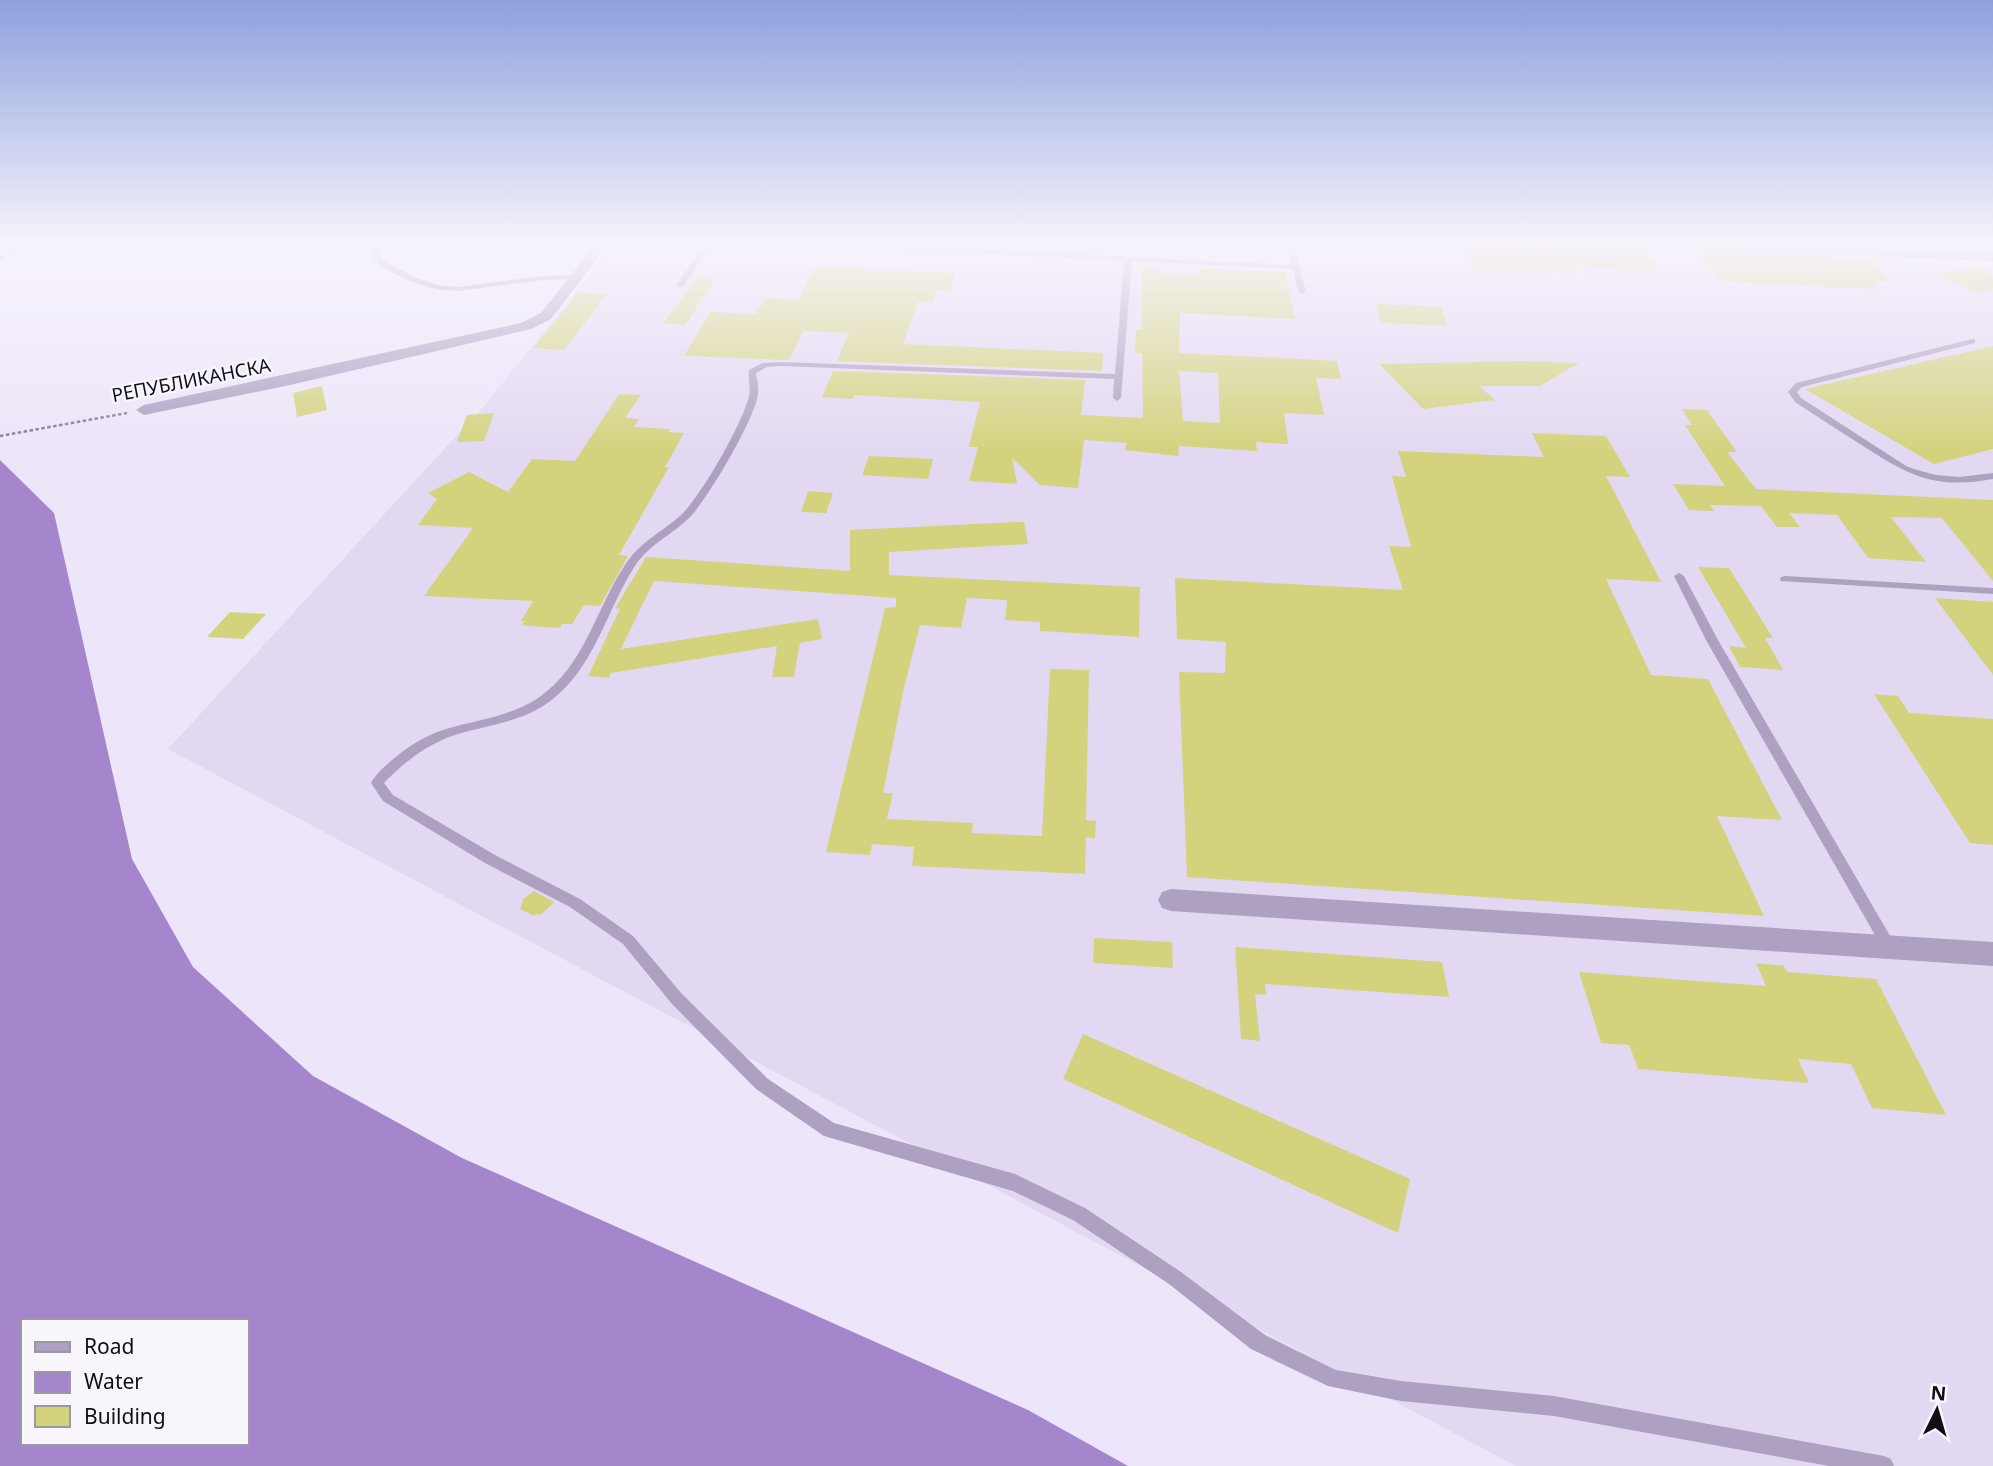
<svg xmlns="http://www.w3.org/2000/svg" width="1993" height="1466" viewBox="0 0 1993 1466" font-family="'Noto Sans',sans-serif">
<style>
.built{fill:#e3d8f2}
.water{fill:#a585cc;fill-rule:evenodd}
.building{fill:#d3d37e;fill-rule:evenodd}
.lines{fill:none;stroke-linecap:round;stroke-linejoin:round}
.path{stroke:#837e8b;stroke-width:2.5;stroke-dasharray:3.5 2.5;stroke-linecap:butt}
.lane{fill:#ada0c1;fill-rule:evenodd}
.street{fill:#ada0c1;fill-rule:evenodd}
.labels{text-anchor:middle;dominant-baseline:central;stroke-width:5;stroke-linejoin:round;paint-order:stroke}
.far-street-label{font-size:19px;fill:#110f15;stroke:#f8f5fd}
</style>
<rect width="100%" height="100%" fill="#ede5f9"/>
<path class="built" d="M613 246H1545L1993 269V1466H1516L168 749 483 407Z"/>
<path class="water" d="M0 460 54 513 132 859 193 967 313 1076 462 1158 1028 1410 1128 1466H0ZM23 1321H247V1443H23Z"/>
<g class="building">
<path d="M1463 246 1644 249 1659 270 1574 267 1578 273 1473 269Z"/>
<path d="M1695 250 1869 258 1891 282 1872 281 1879 289 1719 281Z"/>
<path d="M815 266 955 273 949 291 936 290 932 302 918 301 903 344 1103 353 1102 371 837 361 849 333 803 331 789 360 684 356 711 312 756 314 766 298 798 300Z"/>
<path d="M1142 266 1160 267V273L1199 275 1198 268 1285 272 1295 319 1180 313 1179 353 1337 361 1341 379 1316 378 1324 415 1284 413 1288 444 1256 442 1257 451 1179 446 1178 456 1125 450 1127 443 1084 440 1078 488 1040 485 1012 458 1017 484 969 481 978 447H969L980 402 854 395 853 399 822 397 833 371 1085 380 1081 415 1143 418 1142 353H1135L1136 330H1142ZM1179 371 1218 373 1220 423 1183 421Z"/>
<path d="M1970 268H1983L1993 278V289L1978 293 1938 275Z"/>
<path d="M700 273 713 282 685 325 664 323Z"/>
<path d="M578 293 607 294 564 350 533 348Z"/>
<path d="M1376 304 1441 307 1447 326 1381 323Z"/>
<path d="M1993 346V449L1934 464 1805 389Z"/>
<path d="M1525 361 1579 363 1540 386H1479L1495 400 1423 409 1379 364Z"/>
<path d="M322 386 327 410 297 417 293 393Z"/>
<path d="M619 394 641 395 625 418 639 419 634 427 670 429 668 432 684 433 665 467H669L619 555 628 556 600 606 584 605 572 624H562L560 628 529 626 522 625 525 621H521L533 601 424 596 473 528 418 525 437 499 428 493 469 472 508 492 532 459 575 461Z"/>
<path d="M1682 409 1707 410 1737 452H1727L1756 489 1993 500V581L1942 518 1891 517 1926 562 1868 558 1837 515 1789 513 1800 527H1777L1761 506 1710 505 1714 511 1689 510 1673 484 1725 486 1685 425H1692Z"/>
<path d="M494 413 484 441 457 442 467 415Z"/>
<path d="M1532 433 1606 436 1630 477 1606 476 1661 582 1606 579 1651 675 1708 679 1782 820 1717 816 1764 916 1187 877 1179 672 1225 673 1226 642 1177 639 1175 578 1403 590 1389 546 1411 547 1392 476 1406 477 1398 451 1544 457Z"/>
<path d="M869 456 933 459 928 479 862 475Z"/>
<path d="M808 491 833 493 826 513 801 512Z"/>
<path d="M1016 522H1024L1028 544 889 552V575L1140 587 1139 637 1040 631V622L1005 620 1007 600 967 598 961 628 920 625 903 692 883 793H893L887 819 973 823 972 833 1042 836 1050 669 1089 670 1086 820 1096 821 1095 838 1086 837 1085 874 912 866 914 847 872 844 870 855 826 852 885 608 896 607V598L654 581 621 649 818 619 822 639 800 643 794 677H772L777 646 611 673 609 678 588 676 620 609 615 608 617 605 646 557 850 571V530Z"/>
<path d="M1698 567 1729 568 1773 638H1765L1783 670 1740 667 1729 646 1746 648Z"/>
<path d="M1935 598 1993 602V675Z"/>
<path d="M230 612 266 614 243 639 207 637Z"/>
<path d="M1874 694 1898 696 1909 713 1993 719V845L1970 843Z"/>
<path d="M534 891 554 902 542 914 532 915 520 909 524 898Z"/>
<path d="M1094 938 1172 942 1173 968 1093 963Z"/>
<path d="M1235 947 1442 962 1449 997 1265 984 1266 995 1255 994 1260 1041 1241 1039Z"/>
<path d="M1756 963 1784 966 1787 972 1876 979 1946 1115 1872 1108 1851 1064 1798 1059 1809 1083 1638 1069 1629 1045 1601 1043 1579 972 1766 986Z"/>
<path d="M1083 1034 1410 1179 1398 1233 1063 1079Z"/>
</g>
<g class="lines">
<g class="path">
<path d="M0 258 29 246"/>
<path d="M0 436 127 413"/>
</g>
<g class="lane">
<path d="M373 246H380L381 258 389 264 415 277 437 285 458 287 543 276 578 275 582 277 578 279 543 280 458 291 436 289 409 281 383 268 374 259Z"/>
<path d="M704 246H711L683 287H677L676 285Z"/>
<path d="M861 246H914L1292 265 1288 246H1295L1306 292 1302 294 1298 292 1293 269 1132 261 1121 398 1117 401 1113 398 1114 379 781 366 767 367 756 373C757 380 759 387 758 394 755 419 709 496 692 515 672 536 649 543 633 569 605 614 594 669 549 702 519 724 482 725 449 737 424 747 402 764 384 783L393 795 495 855 580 899 633 936 682 994 768 1079 834 1123 1015 1174 1085 1208 1181 1272 1265 1335 1336 1370 1401 1381 1554 1396 1884 1456 1891 1459 1894 1466H1829L1554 1416 1401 1401 1328 1386 1251 1349 1169 1284 1073 1220 1013 1191 824 1136 756 1089 672 1004 623 944 570 907 485 863 383 801 371 783C376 774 384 767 392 760 407 747 424 736 443 730 475 720 510 717 538 698 585 666 595 610 625 565 641 541 659 534 680 516 700 498 743 423 749 396 751 388 748 378 749 370L762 363 781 362 1115 374 1124 261 864 248Z"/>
<path d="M1972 339H1975V343L1802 387 1797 392 1801 398 1906 466 1917 470 1936 475 1959 477 1993 473V479C1933 490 1908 475 1860 444 1838 430 1816 416 1795 402L1788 392 1796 383Z"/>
<path d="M1679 573 1684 576 1718 640 1893 941 1895 945 1893 949 1888 951 1883 949 1706 640 1674 576Z"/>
<path d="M1785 576 1993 588V594L1781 581 1780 579 1781 577Z"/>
</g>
<g class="street">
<path d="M594 246H607L551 319 531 329 290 385 144 415 136 410 144 405 521 323 541 313Z"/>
<path d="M1723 246H1831L1993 253V261L1729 250Z"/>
<path d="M1171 889 1993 942V966L1171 911 1162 908 1158 900 1162 892Z"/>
</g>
</g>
<linearGradient id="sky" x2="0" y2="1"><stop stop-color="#8da1dd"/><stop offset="0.54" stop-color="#f7f3fc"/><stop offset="1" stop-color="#f7f3fc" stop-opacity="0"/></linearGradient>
<rect width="1993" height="452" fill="url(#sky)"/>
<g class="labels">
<g class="far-street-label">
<text transform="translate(191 380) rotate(-11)">РЕПУБЛИКАНСКА</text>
</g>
</g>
<rect x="21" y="1319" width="228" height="126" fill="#f8f5fd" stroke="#9c99a0" stroke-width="2"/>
<rect x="35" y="1342" width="35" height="10" fill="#ada0c1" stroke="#9c99a0" stroke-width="2"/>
<text x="84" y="1354" font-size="21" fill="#110f15">Road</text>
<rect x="35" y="1372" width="35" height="21" fill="#a585cc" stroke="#9c99a0" stroke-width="2"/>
<text x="84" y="1389" font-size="21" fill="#110f15">Water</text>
<rect x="35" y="1406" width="35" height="21" fill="#d3d37e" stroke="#9c99a0" stroke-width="2"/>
<text x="84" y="1424" font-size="21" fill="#110f15">Building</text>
<g transform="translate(1937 1410) rotate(5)" stroke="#f8f5fd" stroke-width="5" paint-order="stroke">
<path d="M0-5L12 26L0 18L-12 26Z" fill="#110f15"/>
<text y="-10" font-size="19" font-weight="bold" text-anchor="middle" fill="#110f15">N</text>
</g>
</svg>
